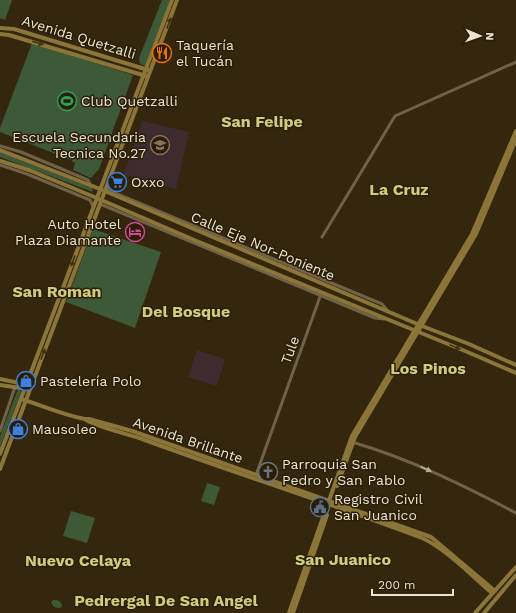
<svg xmlns="http://www.w3.org/2000/svg" width="516" height="613" viewBox="0 0 516 613" font-family="'Work Sans',sans-serif">
<style>
.education{fill:#3e2b30}
.green{fill:#3d5938}
.lines{fill:none;stroke-linecap:round;stroke-linejoin:round}
.minor{stroke:#716247;stroke-width:3}
.major{stroke:#8b7539;stroke-width:4}
.oneway{fill:#423411}
.oneway2{fill:#baaf9c}
.labels{text-anchor:middle;dominant-baseline:central;stroke-width:3;stroke-linejoin:round;paint-order:stroke}
.street-label{font-size:14px;fill:#ebe3d4;stroke:#2a1e04}
.poi-label{font-size:14px;fill:#ebe3d4;stroke:#2a1e04;text-anchor:start}
.quarter-label{font-size:16px;font-weight:bold;fill:#cecd7e;stroke:#2a1e04}
</style>
<rect width="100%" height="100%" fill="#34270d"/>
<g class="education">
<path d="M142 121 189 132 176 189 124 174Z"/>
<path d="M197 350 225 359 217 386 188 377Z"/>
</g>
<g class="green">
<path d="M0 0H12L5 20 0 18Z"/>
<path d="M162 0H170L145 66 140 64 139 58Z"/>
<path d="M32 43 133 75 99 169 91 178 73 170 75 163 71 160 0 132V128Z"/>
<path d="M0 152 92 188 93 190 92 192 90 191 0 157Z"/>
<path d="M93 229 161 252 135 328 66 302Z"/>
<path d="M18 389 20 390 21 392 0 447V436Z"/>
<path d="M207 483 220 487 214 505 201 501Z"/>
<path d="M71 511 95 518 87 543 63 536Z"/>
<path d="M53 600C58 599 62 602 62 607L59 608 54 607 51 603Z"/>
</g>
<g class="lines">
<g class="minor">
<path d="M0 146 21 152 88 180 91 186"/>
<path d="M0 165 27 174 90 200 93 206"/>
<path d="M107 187 110 191 382 304 388 311"/>
<path d="M100 204 375 318 384 319"/>
<path d="M322 237 395 116 516 62"/>
<path d="M0 431 15 387"/>
<path d="M352 442C410 459 463 485 516 513"/>
<path d="M256 475 321 294"/>
</g>
<g class="major">
<path d="M0 28 14 29 148 70"/>
<path d="M0 34 9 35 29 41 146 76"/>
<path d="M0 150 100 189 422 326 469 344 516 365"/>
<path d="M0 161 29 170 92 196 199 242 465 351 516 373"/>
<path d="M0 379 29 385"/>
<path d="M0 385 27 389"/>
<path d="M21 399C36 403 76 420 89 419L132 431 431 537 495 591"/>
<path d="M85 419C91 425 131 435 142 439 235 473 330 503 422 538 445 548 473 577 492 593"/>
<path d="M0 454 172 0"/>
<path d="M0 469 177 0"/>
<path d="M337 486 355 437 476 234 516 139"/>
<path d="M289 613 352 436 472 234 516 131"/>
<path d="M293 613 327 515"/>
<path d="M475 613 516 567"/>
<path d="M484 613 516 575"/>
</g>
</g>
<defs><path id="oneway-solid" d="M-6-.8H1V-3.2L6.5 0L1 3.2V.8H-6Z"/></defs>
<g class="oneway">
<use href="#oneway-solid" transform="translate(169 23) rotate(-69)"/>
<use href="#oneway-solid" transform="translate(38 43) rotate(16)"/>
<use href="#oneway-solid" transform="translate(73 261) rotate(111)"/>
<use href="#oneway-solid" transform="translate(455 347) rotate(22)"/>
<use href="#oneway-solid" transform="translate(43 354) rotate(-69)"/>
</g>
<use class="oneway2" href="#oneway-solid" transform="translate(426 469) rotate(24)"/>
<defs>
<g id="restaurant-ring" transform="scale(1)"><circle r="9.5" fill="#2a1e04" stroke="#e8710a" stroke-width="1.5"/><path d="M-5-6h1v4h1v-4h1v4h1v-4h1v5L-1.5 .5V6h-2V.5L-5-1ZM5-6V6H3V1.5H1.5Q1.5-4 5-6Z" fill="#e8710a"/></g>
<g id="stadium-ring" transform="scale(1)"><circle r="9.5" fill="#2a1e04" stroke="#2e9e5b" stroke-width="1.5"/><path d="M0-5a6.5 5 0 1 0 0 10a6.5 5 0 1 0 0-10ZM-3.5-1.8h7v3.6h-7Z" fill="#2e9e5b"/></g>
<g id="school-ring" transform="scale(1)"><circle r="9.5" fill="#2a1e04" stroke="#8d6e63" stroke-width="1.5"/><path d="M0-5L7-2L0 1L-7-2ZM-4 1L0 2.5L4 1V4Q0 6-4 4Z" fill="#8d6e63"/></g>
<g id="supermarket-ring" transform="scale(1)"><circle r="9.5" fill="#2a1e04" stroke="#3f7fe0" stroke-width="1.5"/><path d="M-6-5.5h2.5l.6 2H6L4.5 2H-2.5L-4.4-4H-6ZM-1.5 3.2a1.3 1.3 0 1 0 .1 0ZM3 3.2a1.3 1.3 0 1 0 .1 0Z" fill="#3f7fe0"/></g>
<g id="hotel-ring" transform="scale(1)"><circle r="9.5" fill="#2a1e04" stroke="#d1479c" stroke-width="1.5"/><path d="M-6-4.5h1.5V1H6V5H4.5V3h-9V5H-6ZM-4 0a1.8 1.8 0 1 1 3.6 0ZM.5 0V-2.5h3Q6-2.5 6 0Z" fill="#d1479c"/></g>
<g id="shop-ring" transform="scale(1)"><circle r="9.5" fill="#2a1e04" stroke="#3f7fe0" stroke-width="1.5"/><path d="M-5-2.5h2.3a2.7 3.5 0 0 1 5.4 0H5L5.5 6h-11ZM-1.5-2.5h3a1.5 2.3 0 0 0-3 0Z" fill="#3f7fe0"/></g>
<g id="church-ring" transform="scale(1)"><circle r="9.5" fill="#2a1e04" stroke="#6b7280" stroke-width="1.5"/><path d="M-1.2-6h2.4v3.5h3.3v2.4h-3.3V6h-2.4V-.1h-3.3v-2.4h3.3Z" fill="#6b7280"/></g>
<g id="civic-ring" transform="scale(1)"><circle r="9.5" fill="#2a1e04" stroke="#5c6f8a" stroke-width="1.5"/><path d="M-.6-6.5H3V-4.5H.6V-3L4-1V1h2V6H-6V1h2V-1L-.6-3ZM-1.2 2.5V6h2.4V2.5Z" fill="#5c6f8a"/></g>
</defs>
<g fill-rule="evenodd">
<use href="#restaurant-ring" x="162" y="53"/>
<use href="#stadium-ring" x="67" y="101"/>
<use href="#school-ring" x="160" y="145"/>
<use href="#supermarket-ring" x="117" y="182"/>
<use href="#hotel-ring" x="135" y="232"/>
<use href="#shop-ring" x="26" y="381"/>
<use href="#shop-ring" x="18" y="429"/>
<use href="#church-ring" x="268" y="472"/>
<use href="#civic-ring" x="320" y="507"/>
</g>
<g class="labels">
<g class="street-label">
<text transform="translate(79 37) rotate(17)">Avenida Quetzalli</text>
<text transform="translate(263 246) rotate(23)">Calle Eje Nor-Poniente</text>
<text transform="translate(290 350) rotate(-70)">Tule</text>
<text transform="translate(188 440) rotate(19)">Avenida Brillante</text>
</g>
<g class="poi-label">
<text x="176" y="45">Taquería<tspan x="176" dy="16">el Tucán</tspan></text>
<text x="81" y="101">Club Quetzalli</text>
<text x="146" y="137" text-anchor="end">Escuela Secundaria<tspan x="146" dy="16">Tecnica No.27</tspan></text>
<text x="131" y="182">Oxxo</text>
<text x="121" y="224" text-anchor="end">Auto Hotel<tspan x="121" dy="16">Plaza Diamante</tspan></text>
<text x="40" y="381">Pastelería Polo</text>
<text x="32" y="429">Mausoleo</text>
<text x="282" y="464">Parroquia San<tspan x="282" dy="16">Pedro y San Pablo</tspan></text>
<text x="334" y="499">Registro Civil<tspan x="334" dy="16">San Juanico</tspan></text>
</g>
<g class="quarter-label">
<text x="262" y="121">San Felipe</text>
<text x="399" y="189">La Cruz</text>
<text x="57" y="291">San Roman</text>
<text x="186" y="311">Del Bosque</text>
<text x="428" y="368">Los Pinos</text>
<text x="343" y="559">San Juanico</text>
<text x="78" y="560">Nuevo Celaya</text>
<text x="166" y="600">Pedrergal De San Angel</text>
</g>
</g>
<g transform="translate(480 36) rotate(92)" stroke="#2a1e04" stroke-width="3" paint-order="stroke">
<path d="M0-3L7 15L0 10L-7 15Z" fill="#ebe3d4"/>
<text y="-6" font-size="11" font-weight="bold" text-anchor="middle" fill="#ebe3d4">N</text>
</g>
<path d="M372 589v6h81v-6" fill="none" stroke="#ebe3d4" stroke-width="2"/>
<text x="378" y="589" font-size="12" fill="#ebe3d4" stroke="#2a1e04" stroke-width="3" paint-order="stroke">200 m</text>
</svg>
